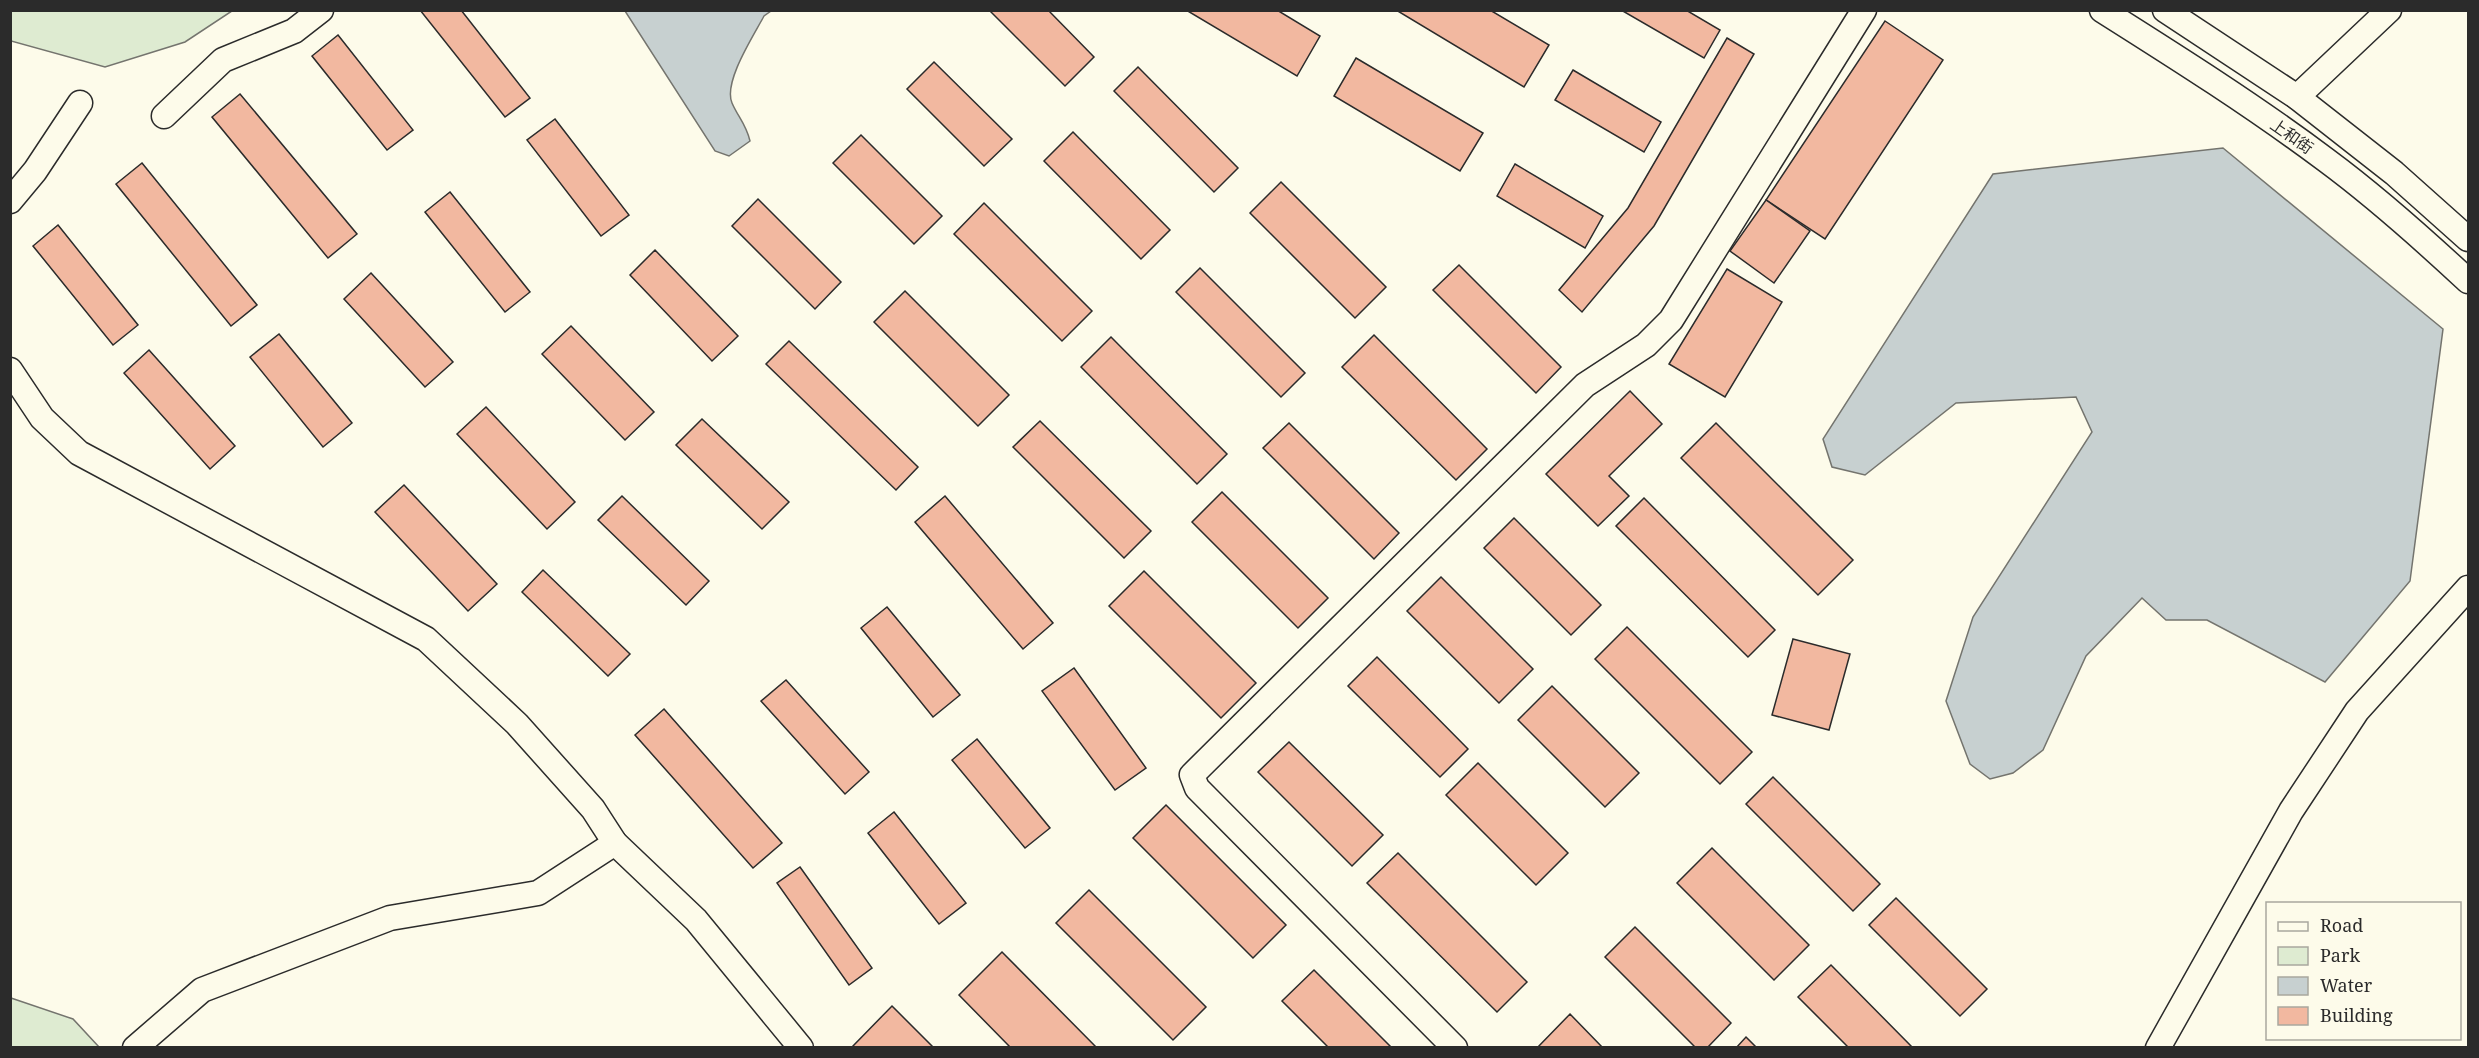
<svg xmlns="http://www.w3.org/2000/svg" width="2479" height="1058" viewBox="0 0 2479 1058" font-family="'Noto Serif','Noto Sans SC',serif">
<style>
.green{fill:#deebd1;stroke:#74746e;stroke-width:1.5}
.water{fill:#c7d0d0;stroke:#74746e;stroke-width:1.5}
.building{fill:#f2b8a0;stroke:#2b2b2b;stroke-width:1.5}
.lines{fill:none;stroke-linecap:round;stroke-linejoin:round}
.minor-casing{stroke:#2b2b2b;stroke-width:27}
.minor{stroke:#fdfbea;stroke-width:24}
.labels{text-anchor:middle;dominant-baseline:central;stroke-width:4.5;stroke-linejoin:round;paint-order:stroke}
.street-label{font-size:16px;fill:#2b2b2b;stroke:#fdfbea}
</style>
<rect width="100%" height="100%" fill="#fdfbea"/>
<g class="green">
<path d="M10 11 11 10 232 11 185 42 105 67 11 41Z"/>
<path d="M11 998 73 1019 99 1047H11Z"/>
</g>
<g class="water">
<path d="M625 11H771L764 16C754 35 723 82 732 103 738 117 746 124 750 141L729 156 715 151Z"/>
<path d="M2223 148 2443 329 2410 581 2325 682 2207 620H2166L2142 598 2086 656 2043 750 2013 773 1990 779 1970 764 1946 701 1973 617 2092 432 2076 397 1956 403 1865 475 1832 467 1823 439 1993 174Z"/>
</g>
<g class="building">
<path d="M420 10H461L530 98 505 117Z"/>
<path d="M1048 10 1094 57 1065 86 990 11Z"/>
<path d="M1186 10H1277L1320 36 1297 76Z"/>
<path d="M1396 10H1490L1549 45 1524 87Z"/>
<path d="M1621 10H1686L1720 30 1704 58Z"/>
<path d="M1885 21 1943 60 1825 239 1766 200Z"/>
<path d="M338 35 413 130 387 150 312 56Z"/>
<path d="M1727 38 1754 54 1654 226 1582 312 1559 290 1628 208Z"/>
<path d="M1356 58 1483 133 1460 171 1334 96Z"/>
<path d="M934 62 1012 139 984 166 907 89Z"/>
<path d="M1138 67 1238 168 1214 192 1114 91Z"/>
<path d="M1573 70 1661 122 1644 152 1555 100Z"/>
<path d="M240 94 357 234 328 258 212 117Z"/>
<path d="M555 119 629 215 601 236 527 140Z"/>
<path d="M1073 132 1170 230 1141 259 1044 161Z"/>
<path d="M861 135 942 216 914 244 833 163Z"/>
<path d="M142 163 257 305 231 326 116 184Z"/>
<path d="M1515 164 1603 216 1585 248 1497 196Z"/>
<path d="M1281 182 1386 287 1355 318 1250 213Z"/>
<path d="M450 192 530 292 505 312 425 212Z"/>
<path d="M758 199 841 282 815 309 732 226Z"/>
<path d="M1766 200 1810 231 1774 283 1730 251Z"/>
<path d="M984 203 1092 311 1062 341 954 234Z"/>
<path d="M58 225 138 325 113 345 33 246Z"/>
<path d="M655 250 738 336 712 361 630 275Z"/>
<path d="M1459 265 1561 367 1536 393 1433 290Z"/>
<path d="M1200 268 1305 373 1281 397 1176 292Z"/>
<path d="M1727 269 1782 302 1725 397 1669 364Z"/>
<path d="M371 273 453 362 425 387 344 299Z"/>
<path d="M905 291 1009 395 978 426 874 322Z"/>
<path d="M571 326 654 412 625 440 542 354Z"/>
<path d="M279 334 352 423 323 447 250 357Z"/>
<path d="M1374 335 1487 449 1456 480 1342 367Z"/>
<path d="M1111 337 1227 454 1197 484 1081 367Z"/>
<path d="M789 341 918 467 896 490 766 364Z"/>
<path d="M149 350 235 446 210 469 124 373Z"/>
<path d="M1630 391 1662 424 1609 476 1629 496 1598 526 1546 474Z"/>
<path d="M486 407 575 502 547 529 457 434Z"/>
<path d="M702 419 789 502 762 529 676 445Z"/>
<path d="M1040 421 1151 531 1124 558 1013 447Z"/>
<path d="M1289 423 1399 533 1374 559 1263 448Z"/>
<path d="M1716 423 1853 560 1818 595 1681 458Z"/>
<path d="M404 485 497 584 468 611 375 512Z"/>
<path d="M1222 492 1328 598 1298 628 1192 522Z"/>
<path d="M622 496 709 581 686 605 598 520Z"/>
<path d="M945 496 1053 623 1023 649 915 522Z"/>
<path d="M1644 498 1775 630 1748 657 1616 526Z"/>
<path d="M1514 518 1601 605 1571 635 1484 548Z"/>
<path d="M543 570 630 654 608 676 522 592Z"/>
<path d="M1144 571 1256 683 1221 718 1109 606Z"/>
<path d="M1441 577 1533 669 1499 703 1407 611Z"/>
<path d="M887 607 960 695 933 717 861 628Z"/>
<path d="M1627 627 1752 752 1720 784 1595 659Z"/>
<path d="M1793 639 1850 654 1829 730 1772 715Z"/>
<path d="M1377 657 1468 749 1440 777 1348 686Z"/>
<path d="M1074 668 1146 768 1115 790 1042 691Z"/>
<path d="M786 680 869 772 845 794 761 701Z"/>
<path d="M1552 686 1639 773 1605 807 1518 720Z"/>
<path d="M664 709 782 843 753 868 635 735Z"/>
<path d="M977 739 1050 828 1025 848 952 760Z"/>
<path d="M1289 742 1383 835 1352 866 1258 772Z"/>
<path d="M1478 763 1568 853 1536 885 1446 795Z"/>
<path d="M1773 777 1880 884 1853 911 1746 804Z"/>
<path d="M1166 805 1286 925 1253 958 1133 838Z"/>
<path d="M894 812 966 903 939 924 868 833Z"/>
<path d="M1712 848 1809 945 1774 980 1677 883Z"/>
<path d="M1398 853 1527 982 1497 1012 1367 883Z"/>
<path d="M800 867 872 968 849 985 777 883Z"/>
<path d="M1089 890 1206 1007 1173 1040 1056 923Z"/>
<path d="M1896 898 1987 989 1960 1016 1869 925Z"/>
<path d="M1635 927 1731 1023 1707 1048H1696L1605 957Z"/>
<path d="M1002 952 1097 1048H1011L959 995Z"/>
<path d="M1831 965 1913 1048H1849L1798 997Z"/>
<path d="M1314 970 1392 1048H1329L1282 1001Z"/>
<path d="M892 1006 934 1048H855L853 1046Z"/>
<path d="M1570 1014 1603 1048H1537Z"/>
<path d="M1746 1037 1757 1048H1736Z"/>
</g>
<g class="lines">
<g class="minor-casing">
<g id="minor">
<path d="M2102 10C2178 58 2254 106 2326 160 2376 197 2423 239 2468 281"/>
<path d="M2165 10 2297 97 2394 173 2468 239"/>
<path d="M2297 97 2389 10"/>
<path d="M164 116 223 60 294 31 321 10"/>
<path d="M10 201 35 171 80 103"/>
<path d="M10 370 42 418 79 453 426 639 517 724 593 809 615 843 696 920 801 1048"/>
<path d="M135 1048 202 990 390 918 538 893 615 843"/>
<path d="M1455 1048 1197 788 1192 775 1585 385 1646 345 1671 320 1864 10"/>
<path d="M2158 1048 2291 811 2357 711 2468 588"/>
</g>
</g>
<use href="#minor" class="minor"/>
</g>
<g class="labels">
<g class="street-label">
<text transform="translate(2292 136) rotate(35)">上和街</text>
</g>
</g>
<rect width="2479" height="1058" fill="none" stroke="#2b2b2b" stroke-width="24"/>
<rect x="2266" y="902" width="195" height="138" fill="#fdfbea" stroke="#a9a89e" stroke-width="1.5"/>
<rect x="2278" y="922" width="30" height="9" fill="#fdfbea" stroke="#a9a89e" stroke-width="1.5"/>
<text x="2320" y="932" font-size="18" fill="#2b2b2b">Road</text>
<rect x="2278" y="947" width="30" height="18" fill="#deebd1" stroke="#a9a89e" stroke-width="1.5"/>
<text x="2320" y="962" font-size="18" fill="#2b2b2b">Park</text>
<rect x="2278" y="977" width="30" height="18" fill="#c7d0d0" stroke="#a9a89e" stroke-width="1.5"/>
<text x="2320" y="992" font-size="18" fill="#2b2b2b">Water</text>
<rect x="2278" y="1007" width="30" height="18" fill="#f2b8a0" stroke="#a9a89e" stroke-width="1.5"/>
<text x="2320" y="1022" font-size="18" fill="#2b2b2b">Building</text>
</svg>
